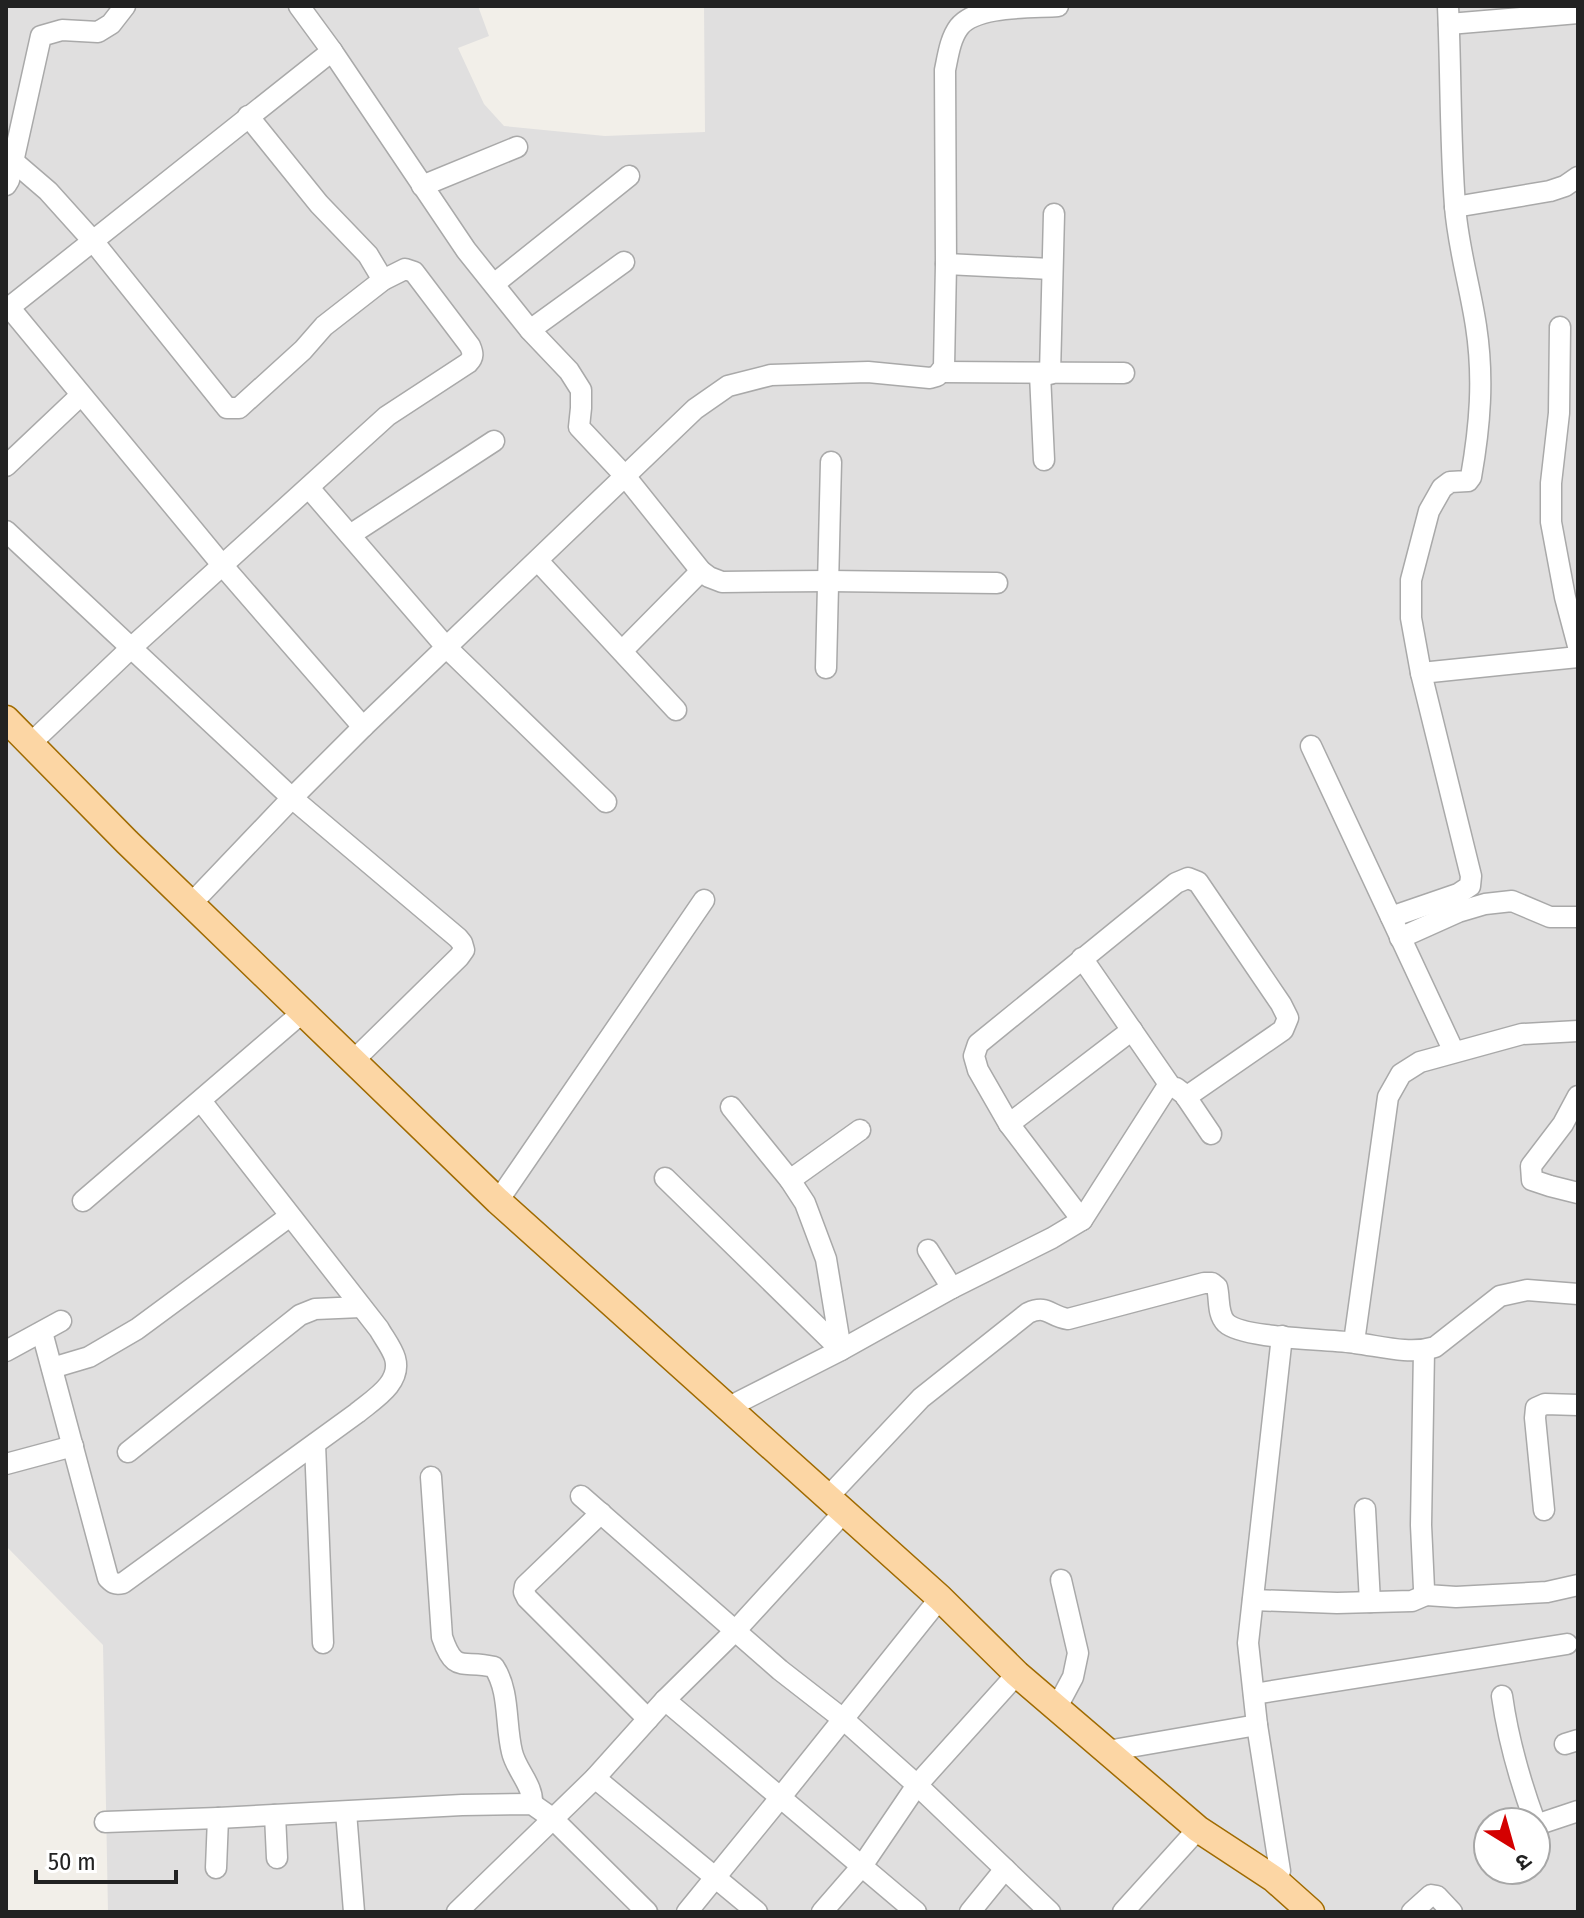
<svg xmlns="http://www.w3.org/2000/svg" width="1584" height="1918" viewBox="0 0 1584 1918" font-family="'Fira Sans Condensed','Noto Sans Devanagari',sans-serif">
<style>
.residential{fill:#e0dfdf;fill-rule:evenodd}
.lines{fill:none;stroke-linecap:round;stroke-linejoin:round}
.minor-casing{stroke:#a9a9a9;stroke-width:23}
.major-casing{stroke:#a06b00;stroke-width:29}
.minor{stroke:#fff;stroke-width:20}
.major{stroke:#fcd6a4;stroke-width:26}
</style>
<rect width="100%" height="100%" fill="#f2efe9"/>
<path class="residential" d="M6 6H478L489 36 458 48 484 104 504 126 605 136 705 132 704 6H1578V1912H108L103 1645 6 1546ZM1488 1822H1536V1870H1488Z"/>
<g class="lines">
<g class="minor-casing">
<g id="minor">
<path d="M299 6 332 51 466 250 530 330 569 371 581 390V408L579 427 625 476 701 571 709 577 722 582 828 581 997 583"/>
<path d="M1449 24 1578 13"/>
<path d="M248 116 319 204 368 255 383 280"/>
<path d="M13 161 48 191 93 241 227 408H239L303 350 324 326 383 280 405 269 414 272 470 346C473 353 474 357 468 363L387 416 131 648 30 744"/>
<path d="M6 185 9 180 41 36 62 30 98 32 111 24 125 6"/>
<path d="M422 186 517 147"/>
<path d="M1455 207 1550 191 1565 186 1578 177"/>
<path d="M946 264 1051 269"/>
<path d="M494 284 629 176"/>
<path d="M9 307 223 566 363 727"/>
<path d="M6 310 332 51"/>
<path d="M1560 327 1559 413 1551 483V522L1565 597 1578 646"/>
<path d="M530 330 624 262"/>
<path d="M941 372 1124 373"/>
<path d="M1040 374 1044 460"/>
<path d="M1050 374 1054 214"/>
<path d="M6 466 81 395"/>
<path d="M309 488 447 648 606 802"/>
<path d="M6 531 292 798 458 938 462 943 464 950 459 957 353 1061"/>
<path d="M350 535 494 441"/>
<path d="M538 561 676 710"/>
<path d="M622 651 701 571"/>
<path d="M826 668 831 462"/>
<path d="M1421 673 1578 657"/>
<path d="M1311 746 1454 1052"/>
<path d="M191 904 292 798 363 727 695 409 728 386 771 375 868 372 930 378 937 376 944 367 946 264 945 70C948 56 950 39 959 27 976 5 1032 8 1058 6"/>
<path d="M1391 917 1458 894 1470 886 1471 876 1421 673 1411 618V580L1429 511 1442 488 1450 482 1468 481 1471 477C1480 426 1484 378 1476 326 1470 286 1458 247 1455 206 1450 140 1451 73 1448 6"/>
<path d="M1400 938 1458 912 1485 904 1512 901 1550 917H1578"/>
<path d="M1176 1088 1184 1094 1211 1134"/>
<path d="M1578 1096 1563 1124 1531 1166 1532 1180 1550 1186 1578 1193"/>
<path d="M1009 1124 1132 1030"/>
<path d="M665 1178 841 1350 826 1259 805 1203 790 1180 731 1107"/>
<path d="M790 1180 860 1130"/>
<path d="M83 1201 303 1012"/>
<path d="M498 1201 704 900"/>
<path d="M1082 1220 1009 1124 978 1070 974 1056 978 1044 1176 883 1188 878 1198 882 1281 1004 1288 1018 1283 1030 1186 1097"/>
<path d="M928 1250 952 1288"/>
<path d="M42 1332 108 1578C113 1583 115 1585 123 1583L357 1413C374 1399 402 1383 395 1358 392 1348 384 1338 379 1329L201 1101"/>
<path d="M1354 1342 1388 1097 1401 1074 1420 1062 1522 1034 1578 1031"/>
<path d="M1424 1350 1421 1525 1424 1589 1426 1595 1456 1597 1547 1592 1578 1585"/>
<path d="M6 1351 61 1321"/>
<path d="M52 1368 89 1357 137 1329 290 1216"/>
<path d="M727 1408 841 1350 952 1288 1052 1238 1082 1220 1169 1084 1082 958"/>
<path d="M315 1444 323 1643"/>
<path d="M128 1452 300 1315 315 1309 361 1307"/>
<path d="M6 1464 73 1446"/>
<path d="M431 1477 442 1637C455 1675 462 1659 494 1667 510 1691 505 1724 512 1752 516 1770 534 1786 532 1804"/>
<path d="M581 1496 780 1670 843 1719 917 1785 1050 1912"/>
<path d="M828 1497 921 1398 1028 1313C1048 1304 1050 1317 1068 1319L1204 1283H1212L1217 1287C1220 1299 1217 1314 1226 1323 1243 1339 1329 1339 1355 1343 1371 1345 1388 1349 1404 1350 1415 1351 1425 1350 1435 1347L1500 1296 1527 1290 1578 1294"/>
<path d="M1365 1509 1370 1602"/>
<path d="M1544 1510 1535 1418 1536 1408 1545 1404 1578 1405"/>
<path d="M601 1513 525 1586 524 1592 527 1598 648 1719"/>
<path d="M1253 1600 1337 1603 1412 1601 1426 1595"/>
<path d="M1254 1694 1567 1644"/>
<path d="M1502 1696C1508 1739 1520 1781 1535 1822"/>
<path d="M665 1700 916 1912"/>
<path d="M1057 1707 1073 1677 1078 1653 1061 1580"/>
<path d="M1565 1744 1578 1740"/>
<path d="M1107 1751 1257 1725"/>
<path d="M595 1778 757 1912"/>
<path d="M346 1812 354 1912"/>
<path d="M275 1815 277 1858"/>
<path d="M105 1822 218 1818 462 1805 532 1804 552 1818 647 1912"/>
<path d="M1536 1825 1578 1811"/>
<path d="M216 1868 218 1818"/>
<path d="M1274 1879 1280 1871 1257 1725 1248 1643 1282 1336"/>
<path d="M457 1912 595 1778 665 1700 736 1630 844 1512"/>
<path d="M687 1912 780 1798 940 1598"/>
<path d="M822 1912 862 1866 917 1785 1017 1674"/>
<path d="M970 1912 1005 1869"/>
<path d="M1123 1912 1198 1829"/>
<path d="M1412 1912 1431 1895 1437 1896 1452 1912"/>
</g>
</g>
<g class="major-casing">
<path id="major" d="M6 719 127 842 498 1201 940 1598 1017 1674 1198 1829 1274 1879 1311 1912"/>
</g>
<use href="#minor" class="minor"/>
<use href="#major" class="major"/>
</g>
<rect width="1584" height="1918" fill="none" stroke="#222222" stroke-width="16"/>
<g transform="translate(1512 1846) rotate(143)"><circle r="38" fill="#ffffff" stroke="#a7a7a7" stroke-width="2"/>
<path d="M0-6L14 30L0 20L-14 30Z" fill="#d40000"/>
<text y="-12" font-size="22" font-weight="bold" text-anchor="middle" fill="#222222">उ</text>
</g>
<path d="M36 1870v12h140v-12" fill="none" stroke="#222222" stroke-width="4"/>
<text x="48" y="1870" font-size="24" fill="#222222" stroke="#ffffff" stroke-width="6" paint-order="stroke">50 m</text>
</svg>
